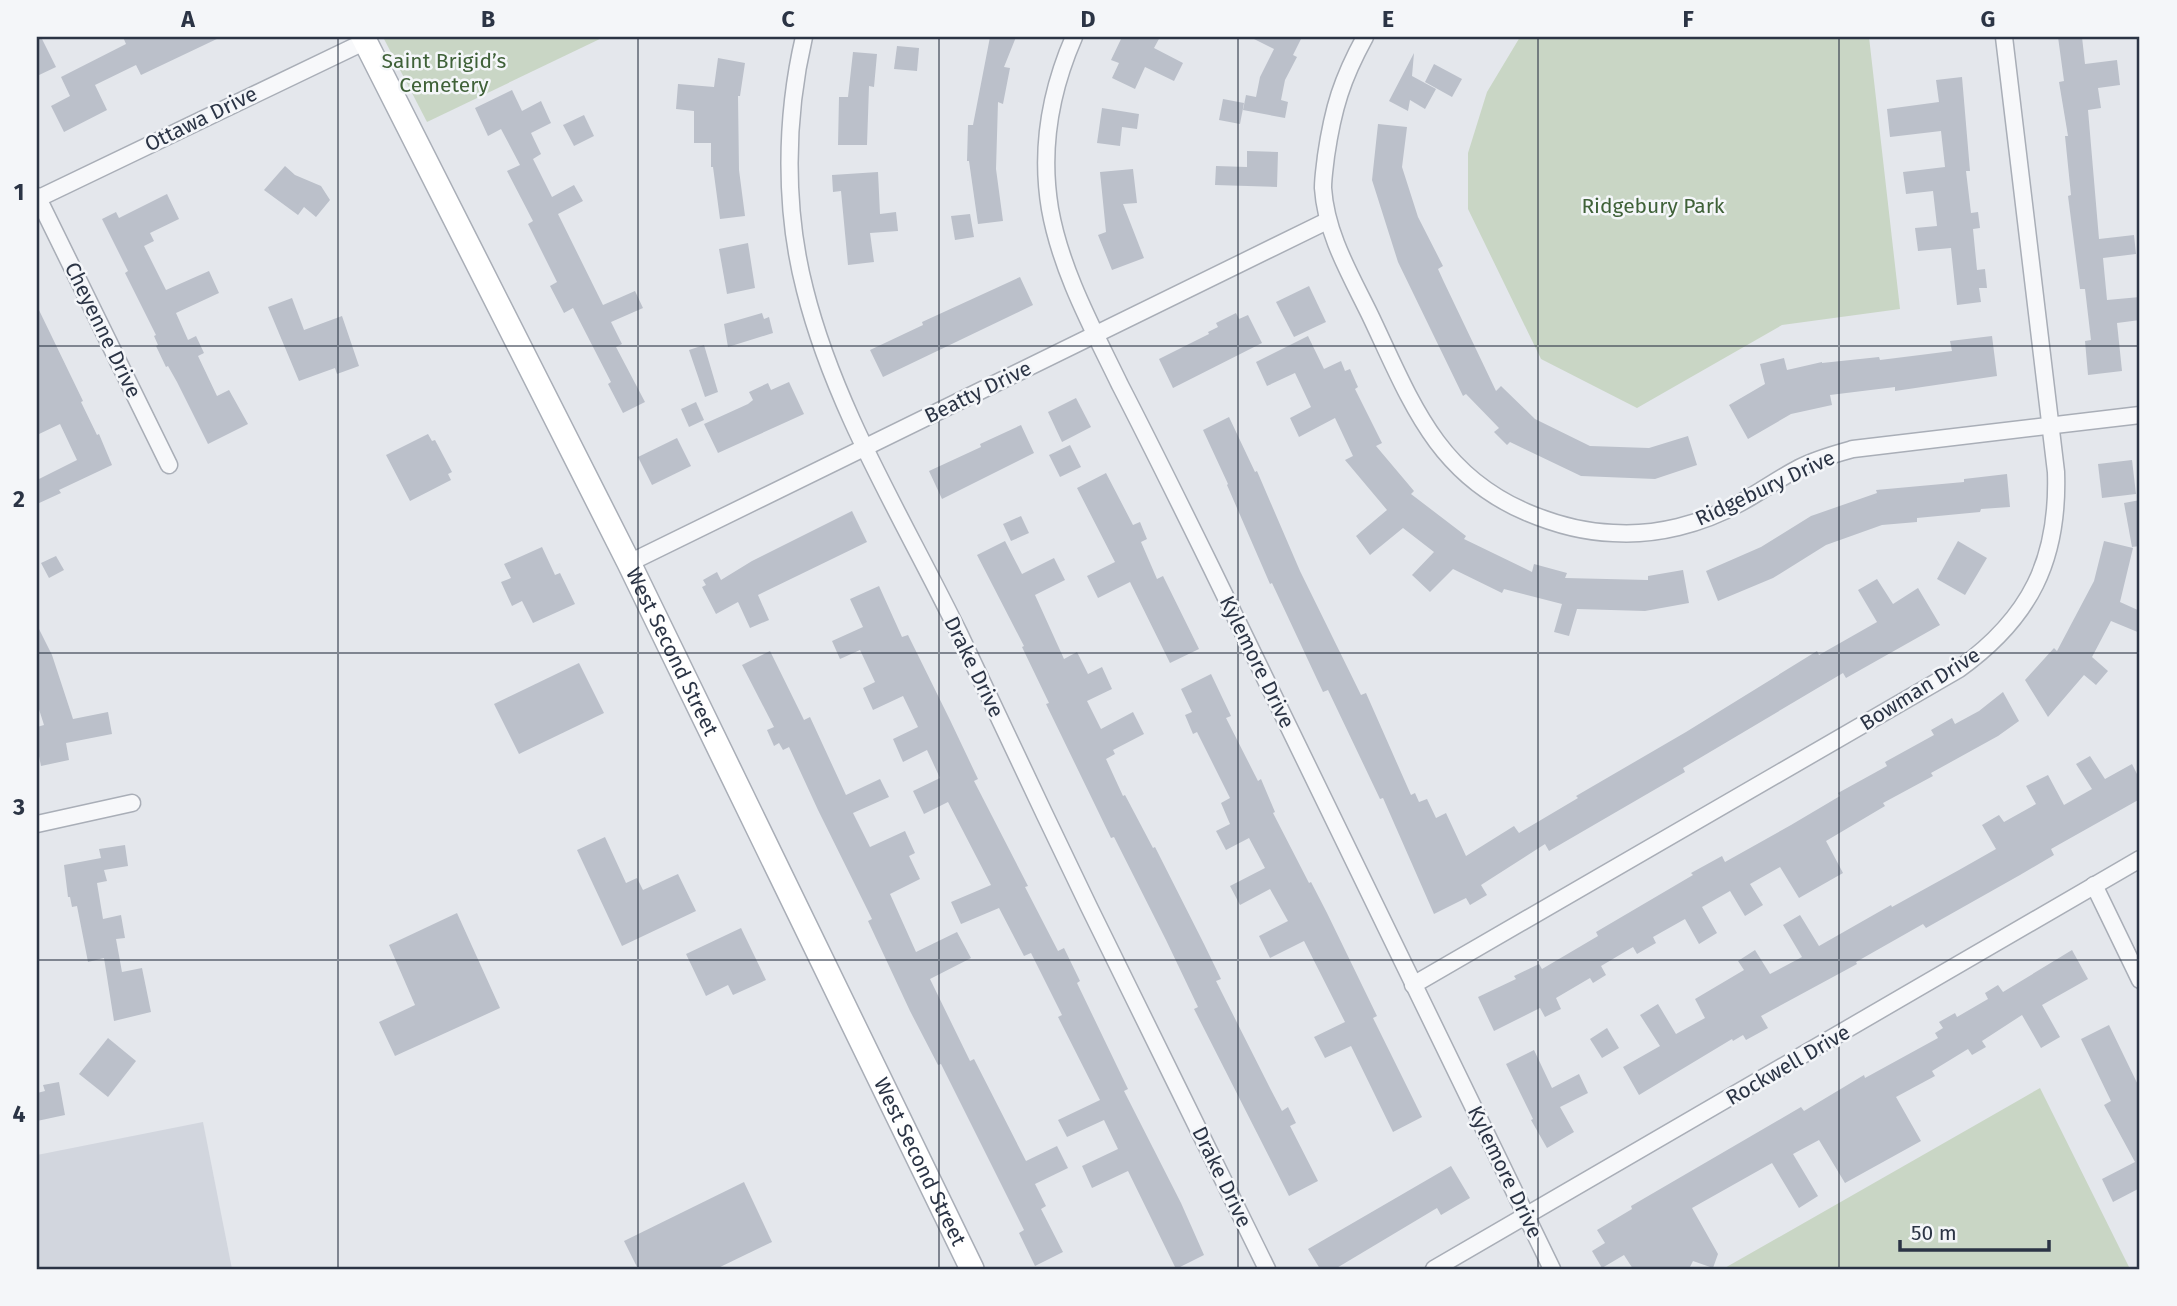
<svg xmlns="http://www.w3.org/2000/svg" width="2177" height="1306" viewBox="0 0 2177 1306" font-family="'Fira Sans',sans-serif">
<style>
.built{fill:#d2d6de}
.green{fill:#c9d6c5}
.building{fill:#bbc0ca}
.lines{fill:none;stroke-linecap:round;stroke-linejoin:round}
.minor-casing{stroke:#a9aeb7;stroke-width:19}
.secondary-casing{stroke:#a9aeb7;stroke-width:26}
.minor{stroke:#f7f8fa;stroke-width:16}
.secondary{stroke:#fff;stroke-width:23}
.grid{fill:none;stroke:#2b3445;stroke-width:2;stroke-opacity:0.55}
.labels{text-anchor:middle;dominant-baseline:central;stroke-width:5;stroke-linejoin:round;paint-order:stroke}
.park-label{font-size:21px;fill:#3f6138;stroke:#f4f6f9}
.street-label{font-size:21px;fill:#2b3445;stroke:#f4f6f9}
.neatline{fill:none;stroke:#2b3445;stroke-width:2.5}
.grid-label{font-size:23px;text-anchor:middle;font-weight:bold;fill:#2b3445}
</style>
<rect width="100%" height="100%" fill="#e4e7ec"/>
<path class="built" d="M203 1122 232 1269H37V1155Z"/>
<g class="green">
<path d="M383 37H604L427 122Z"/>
<path d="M1520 37H1869L1900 309 1782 325 1637 408 1541 359 1468 209V153L1487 92Z"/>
<path d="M2040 1088 2130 1269H1723L2007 1107Z"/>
</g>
<g class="building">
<path d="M37 37H41L56 67 37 76Z"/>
<path d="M123 37H221L141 75 136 65 95 85 107 110 64 132 51 106 70 96 61 77 126 44Z"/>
<path d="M990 37H1016L1004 67 1010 68 1003 104 998 102 996 169 1003 221 978 224 969 161H967L968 125H973Z"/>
<path d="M1122 37H1160L1154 48 1183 63 1174 81 1145 67 1135 89 1112 78 1119 63 1111 60Z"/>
<path d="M1250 37H1302L1293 55 1297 57 1285 80 1281 100 1288 102 1285 118 1243 110 1246 95 1256 97 1260 77 1274 49Z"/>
<path d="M2058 37H2082L2085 64 2117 60 2120 85 2098 88 2101 108 2088 110 2099 239 2134 235 2136 254 2103 258 2107 300 2140 297V320L2117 323 2122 371 2088 375 2085 341 2091 340 2085 289H2080L2068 196 2071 195 2065 136H2068L2059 82 2064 81Z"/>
<path d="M897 46 919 48 917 71 894 69Z"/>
<path d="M853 52 877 54 874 87 869 86 867 145H838L839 97H848Z"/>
<path d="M1414 53 1412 76 1436 89 1425 109 1410 100 1408 111 1389 101Z"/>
<path d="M718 58 745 63 740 96H738L739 170 745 216 720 219 713 167H711V143H694V111L676 109 678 84 714 87Z"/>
<path d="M1434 64 1462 79 1452 97 1425 82Z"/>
<path d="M1962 77 1970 171H1966L1971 213 1978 212 1980 228 1973 229 1977 270 1985 269 1987 288H1979L1981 302 1957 305 1951 248 1918 251 1915 228 1937 226 1933 191 1906 194 1903 172 1945 167 1941 131 1890 137 1887 109 1939 102 1936 80Z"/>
<path d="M512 90 522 111 541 101 551 123 531 133 541 154 533 159 552 197 574 185 583 201 558 214 603 305 635 291 643 308 611 322 622 344 616 347 645 402 623 413 608 384 611 382 573 308 564 313 550 286 557 282 528 224 533 221 507 171 520 165 501 129 488 136 475 108Z"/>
<path d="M1223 99 1244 103 1240 124 1219 120Z"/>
<path d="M1102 108 1139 114 1137 129 1122 127 1120 146 1097 143Z"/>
<path d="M584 115 594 136 574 146 563 125Z"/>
<path d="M1378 124 1407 127 1402 167 1418 217 1443 266 1438 269 1443 280 1496 391 1501 386 1535 419 1590 446 1649 448 1688 436 1697 465 1655 479 1581 476 1510 442 1507 445 1494 432 1499 428 1466 394 1463 396 1398 262 1372 180Z"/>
<path d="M1247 151 1278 152 1277 187 1215 185 1216 166 1247 167Z"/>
<path d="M285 166 295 175 321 186 330 200 316 217 304 207 298 215 264 190Z"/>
<path d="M1133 169 1137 203 1123 204 1144 258 1112 270 1098 235 1106 232 1100 172Z"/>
<path d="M878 172 880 214 896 212 898 231 870 233 874 262 848 265 841 191 833 192 832 175Z"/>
<path d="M167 194 179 219 150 233 154 241 144 246 166 290 209 271 219 293 176 313 188 340 196 336 204 353 198 356 217 396 229 390 248 424 208 444 177 382 168 366 166 367 156 346 158 345 154 336 156 335 125 273 128 271 102 219 116 212 119 218Z"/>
<path d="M970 214 974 237 955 240 951 216Z"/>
<path d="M748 243 755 288 727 294 719 249Z"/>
<path d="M1020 277 1033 305 883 377 870 350 923 325 922 322Z"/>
<path d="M1309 286 1326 322 1294 337 1276 302Z"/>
<path d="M292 298 304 330 342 316 359 366 337 374 335 368 299 381 268 307Z"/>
<path d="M37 306 83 401 81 402 97 435 99 434 112 465 59 490 61 493 37 504V480L77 460 60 424 37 435Z"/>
<path d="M762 313 764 319 769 317 773 333 728 347 724 324Z"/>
<path d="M1236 313 1239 319 1248 315 1262 343 1173 388 1159 359 1209 334 1208 332 1218 327 1216 323Z"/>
<path d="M1308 336 1324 369 1341 361 1345 371 1350 369 1358 387 1355 389 1382 443 1376 446 1414 491 1411 494 1466 536 1464 539 1532 572 1534 564 1567 573 1565 578 1648 580V576L1683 570 1689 603 1645 611 1577 609 1569 636 1554 632 1562 604 1504 589 1502 593 1453 569 1430 592 1412 575 1434 552 1403 528 1370 555 1356 536 1387 510 1345 460 1353 456 1335 418 1299 437 1290 418 1311 407 1295 373 1267 386 1256 362Z"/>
<path d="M1992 336 1997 376 1895 391V387L1830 395 1832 405 1791 414 1748 439 1729 405 1765 384 1760 364 1784 358 1787 370 1822 362V363L1879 357 1880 360 1952 351 1950 341Z"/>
<path d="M704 345 718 392 705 397 689 350Z"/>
<path d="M789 382 804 414 718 453 704 424 748 404 753 400 749 392 768 383 771 390Z"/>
<path d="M1076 398 1091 427 1062 442 1048 412Z"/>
<path d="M696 402 704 420 689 427 681 409Z"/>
<path d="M1229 417 1255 472 1257 471 1300 571 1361 695 1366 693 1411 795 1415 793 1419 802 1427 799 1436 818 1446 813 1466 856 1514 826 1519 833 1578 798 1576 796 1686 732 1817 651 1819 655 1877 622 1858 590 1877 579 1893 604 1918 588 1940 625 1846 678 1843 673 1683 768 1685 772 1549 851 1545 844 1481 885 1487 895 1470 905 1466 898 1434 914 1383 798 1380 799 1328 690 1323 692 1272 583 1270 584 1227 485 1228 484 1203 430Z"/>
<path d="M1021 425 1034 453 942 499 929 471 981 447 980 444Z"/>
<path d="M428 434 432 441 435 440 452 472 448 474 451 480 410 501 386 455Z"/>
<path d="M677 438 691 466 652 485 638 457Z"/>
<path d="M1070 445 1081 467 1060 477 1049 455Z"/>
<path d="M2132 460 2136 494 2102 498 2098 464Z"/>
<path d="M1106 473 1133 525 1140 522 1147 539 1141 542 1157 579 1163 576 1199 649 1170 663 1130 582 1098 598 1087 576 1115 562 1077 488Z"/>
<path d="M2007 474 2010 507 1981 509 1980 512 1917 518V522L1882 525 1826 545 1773 578 1718 601 1706 571 1761 547 1811 516 1877 493 1876 490 1964 482V479Z"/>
<path d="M2140 500V546L2132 547 2124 503Z"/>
<path d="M852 511 867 542 758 595 769 620 750 628 738 602 716 614 702 587 706 585 703 580 717 572 721 580 752 561Z"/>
<path d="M1021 516 1029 533 1011 541 1003 524Z"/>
<path d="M1005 541 1022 574 1054 558 1065 580 1035 595 1064 659 1077 652 1088 674 1102 667 1112 689 1087 701 1101 729 1133 712 1144 734 1113 750 1115 754 1106 759 1123 796 1125 795 1153 848 1155 847 1204 944 1221 979 1216 981 1271 1090 1282 1111 1288 1107 1296 1123 1290 1126 1318 1181 1289 1196 1194 1009 1198 1007 1166 940 1114 837 1111 838 1097 809 1046 704 1049 703 1022 647 1024 646 977 555Z"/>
<path d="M1958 541 1987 558 1965 595 1937 579Z"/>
<path d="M2104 541 2133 548 2120 602 2140 611V633L2111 621 2092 657 2108 671 2096 685 2084 675 2048 717 2025 680 2054 648 2057 651 2094 581Z"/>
<path d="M542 547 555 575 560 573 575 604 533 623 522 601 512 606 501 582 511 578 504 564Z"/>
<path d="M56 556 64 570 49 578 41 563Z"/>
<path d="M879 586 902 637 908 635 950 720 978 779 974 781 1028 886 1025 887 1058 951 1064 948 1080 981 1077 983 1128 1089 1124 1091 1181 1203 1204 1255 1176 1269 1128 1171 1092 1188 1082 1166 1118 1149 1104 1120 1067 1137 1058 1120 1100 1100 1058 1017 1062 1015 1031 953 1024 956 999 908 961 924 951 902 991 885 948 802 924 814 913 791 940 778 927 750 903 762 893 739 918 727 903 696 873 710 863 688 875 682 860 650 840 659 832 641 863 627 850 599Z"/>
<path d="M37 625 52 655 73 719 108 712 112 734 66 743 69 760 41 766 37 746V727L44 725 37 703Z"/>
<path d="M770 651 804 720 810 717 846 795 880 779 889 797 853 813 870 847 905 831 915 853 909 856 920 879 890 894 916 952 957 932 971 958 930 979 970 1061 974 1059 1026 1161 1057 1146 1068 1168 1035 1184 1046 1206 1041 1209 1063 1252 1035 1266 1019 1233 1024 1230 941 1064 938 1065 910 1011 868 921 872 919 818 810 789 747 783 750 779 743 774 746 767 730 774 727 742 665Z"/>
<path d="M579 663 604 713 519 754 494 704Z"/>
<path d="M1211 674 1231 716 1226 718 1258 781 1261 779 1275 812 1273 813 1309 883 1311 882 1327 913 1377 1016 1373 1018 1422 1117 1393 1132 1351 1046 1325 1058 1314 1037 1345 1022 1304 941 1270 958 1259 936 1288 921 1270 889 1240 905 1230 886 1265 868 1249 838 1226 850 1216 831 1230 824 1221 803 1230 798 1197 732 1193 734 1185 715 1192 712 1181 689Z"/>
<path d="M2003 692 2019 721 1998 736 1931 773 1933 776 1883 803 1885 806 1826 841 1843 873 1799 898 1780 867 1750 884 1763 905 1745 916 1730 891 1702 907 1717 933 1699 944 1685 919 1653 937 1656 943 1637 954 1633 947 1601 966 1606 975 1593 983 1590 978 1556 998 1561 1009 1545 1017 1540 1008 1494 1031 1478 997 1516 979 1514 976 1539 964 1542 969 1598 936 1596 932 1693 875 1691 873 1722 856 1725 862 1791 825 1840 796 1838 793 1887 766 1885 762 1934 735 1931 730 1952 718 1955 724 1979 711Z"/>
<path d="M2090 756 2105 779 2132 764 2140 780V799L2051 849 2054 855 2020 875 1926 928 1923 924 1856 962 1857 964 1761 1016 1768 1028 1746 1040 1743 1035 1733 1041 1732 1039 1639 1095 1623 1067 1660 1046 1640 1015 1658 1004 1676 1034 1705 1018 1695 999 1744 970 1738 961 1755 950 1770 974 1802 957 1783 925 1800 915 1819 946 1891 905 1892 907 1959 870 1996 849 1982 825 1999 815 2004 822 2036 804 2026 786 2048 775 2064 805 2092 789 2076 764Z"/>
<path d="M605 837 626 883 637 878 643 890 678 874 696 911 622 946 577 850Z"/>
<path d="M125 845 128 866 104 870 107 881 97 883 103 919 121 915 125 938 116 939 122 972 142 968 151 1012 114 1021 104 958 88 962 77 906 72 907 70 897H68L64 865 101 858 99 849Z"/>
<path d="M457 913 500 1008 395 1056 379 1022 415 1005 389 945Z"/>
<path d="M741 928 766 980 733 995 728 985 706 996 686 954Z"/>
<path d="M2072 950 2088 979 2042 1005 2060 1037 2041 1048 2022 1015 1982 1041 1986 1047 1972 1055 1968 1049 1932 1071 1935 1076 1896 1097 1921 1141 1845 1183 1819 1140 1793 1154 1818 1196 1799 1208 1772 1163 1692 1208 1718 1254 1713 1268 1693 1261 1689 1269H1633L1624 1255 1602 1268 1592 1251 1605 1243 1597 1230 1632 1209 1631 1206 1801 1107 1804 1111 1864 1075 1865 1078 1938 1038 1935 1033 1943 1028 1939 1022 1955 1013 1957 1017 1988 999 1985 993 1998 985 2003 992Z"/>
<path d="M2109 1025 2140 1089V1188L2113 1202 2102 1179 2135 1162 2104 1105 2111 1101 2081 1039Z"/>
<path d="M1607 1028 1619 1048 1602 1058 1590 1039Z"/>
<path d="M108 1038 136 1061 108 1097 79 1074Z"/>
<path d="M1534 1050 1552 1088 1579 1074 1588 1093 1560 1107 1574 1132 1547 1148 1531 1120 1533 1119 1506 1064Z"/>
<path d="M59 1082 65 1115 37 1121V1093L45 1091 43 1085Z"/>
<path d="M1451 1166 1470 1198 1441 1215 1437 1208 1335 1269H1320L1308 1249Z"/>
<path d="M744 1182 772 1242 716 1269H638L624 1241Z"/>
</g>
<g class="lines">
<g class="minor-casing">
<g id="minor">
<path d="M804 37C785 118 784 209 805 290 835 410 905 522 959 633 1002 724 1045 816 1089 907 1148 1028 1208 1148 1267 1269"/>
<path d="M1074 37C1050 92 1040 149 1050 209 1061 271 1093 329 1120 385 1151 445 1181 506 1211 567 1326 801 1437 1036 1552 1269"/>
<path d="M1365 37C1342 79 1333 108 1326 156 1325 166 1323 177 1323 188 1326 234 1350 274 1370 315 1410 399 1435 473 1526 512 1554 524 1582 532 1613 533 1656 536 1702 524 1740 503 1760 492 1778 479 1799 468 1816 459 1835 454 1853 449L2140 415"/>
<path d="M37 196 169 465"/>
<path d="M37 199 366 41"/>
<path d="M629 563 1327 221"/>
<path d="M37 824 132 803"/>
<path d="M2094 885 2140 980"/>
<path d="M1413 985 1959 669C2030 618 2059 560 2056 472L2004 37"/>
<path d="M1434 1269 2140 859"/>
</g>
</g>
<g class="secondary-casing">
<g id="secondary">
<path id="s1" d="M363 37 629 563 972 1269"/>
</g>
</g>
<use href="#minor" class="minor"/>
<use href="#secondary" class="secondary"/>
</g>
<path class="grid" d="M338 37V1269M638 37V1269M939 37V1269M1238 37V1269M1538 37V1269M1839 37V1269M37 346H2140M37 653H2140M37 960H2140"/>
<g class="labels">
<g class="park-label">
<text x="444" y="61">Saint Brigid’s<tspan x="444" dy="24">Cemetery</tspan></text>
<text x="1653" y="206">Ridgebury Park</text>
</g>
<g class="street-label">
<text transform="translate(201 119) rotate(-26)">Ottawa Drive</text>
<text transform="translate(103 330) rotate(64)">Cheyenne Drive</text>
<text transform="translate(978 392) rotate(-26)">Beatty Drive</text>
<text transform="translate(1765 488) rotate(-25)">Ridgebury Drive</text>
<text stroke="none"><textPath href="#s1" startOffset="688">West Second Street</textPath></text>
<text transform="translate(1257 662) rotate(64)">Kylemore Drive</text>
<text transform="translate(974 667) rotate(64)">Drake Drive</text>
<text transform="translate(1920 689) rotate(-32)">Bowman Drive</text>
<text transform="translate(1788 1065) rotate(-30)">Rockwell Drive</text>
<text stroke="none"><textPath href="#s1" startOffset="1255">West Second Street</textPath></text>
<text transform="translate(1505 1172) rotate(64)">Kylemore Drive</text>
<text transform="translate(1222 1177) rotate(64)">Drake Drive</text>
</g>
</g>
<rect width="2177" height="1306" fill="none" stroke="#f4f6f9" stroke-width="77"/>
<path d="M1900 1240v10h149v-10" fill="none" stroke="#2b3445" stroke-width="3.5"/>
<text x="1911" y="1240" font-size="21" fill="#2b3445" stroke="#f4f6f9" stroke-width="5" paint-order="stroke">50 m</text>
<rect x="38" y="38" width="2100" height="1230" class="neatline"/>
<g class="grid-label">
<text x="188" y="27">A</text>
<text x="488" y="27">B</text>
<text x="788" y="27">C</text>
<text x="1088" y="27">D</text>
<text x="1388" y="27">E</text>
<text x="1688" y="27">F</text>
<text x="1988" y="27">G</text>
<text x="19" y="200">1</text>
<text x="19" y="507">2</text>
<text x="19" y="815">3</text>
<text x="19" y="1122">4</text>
</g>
</svg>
